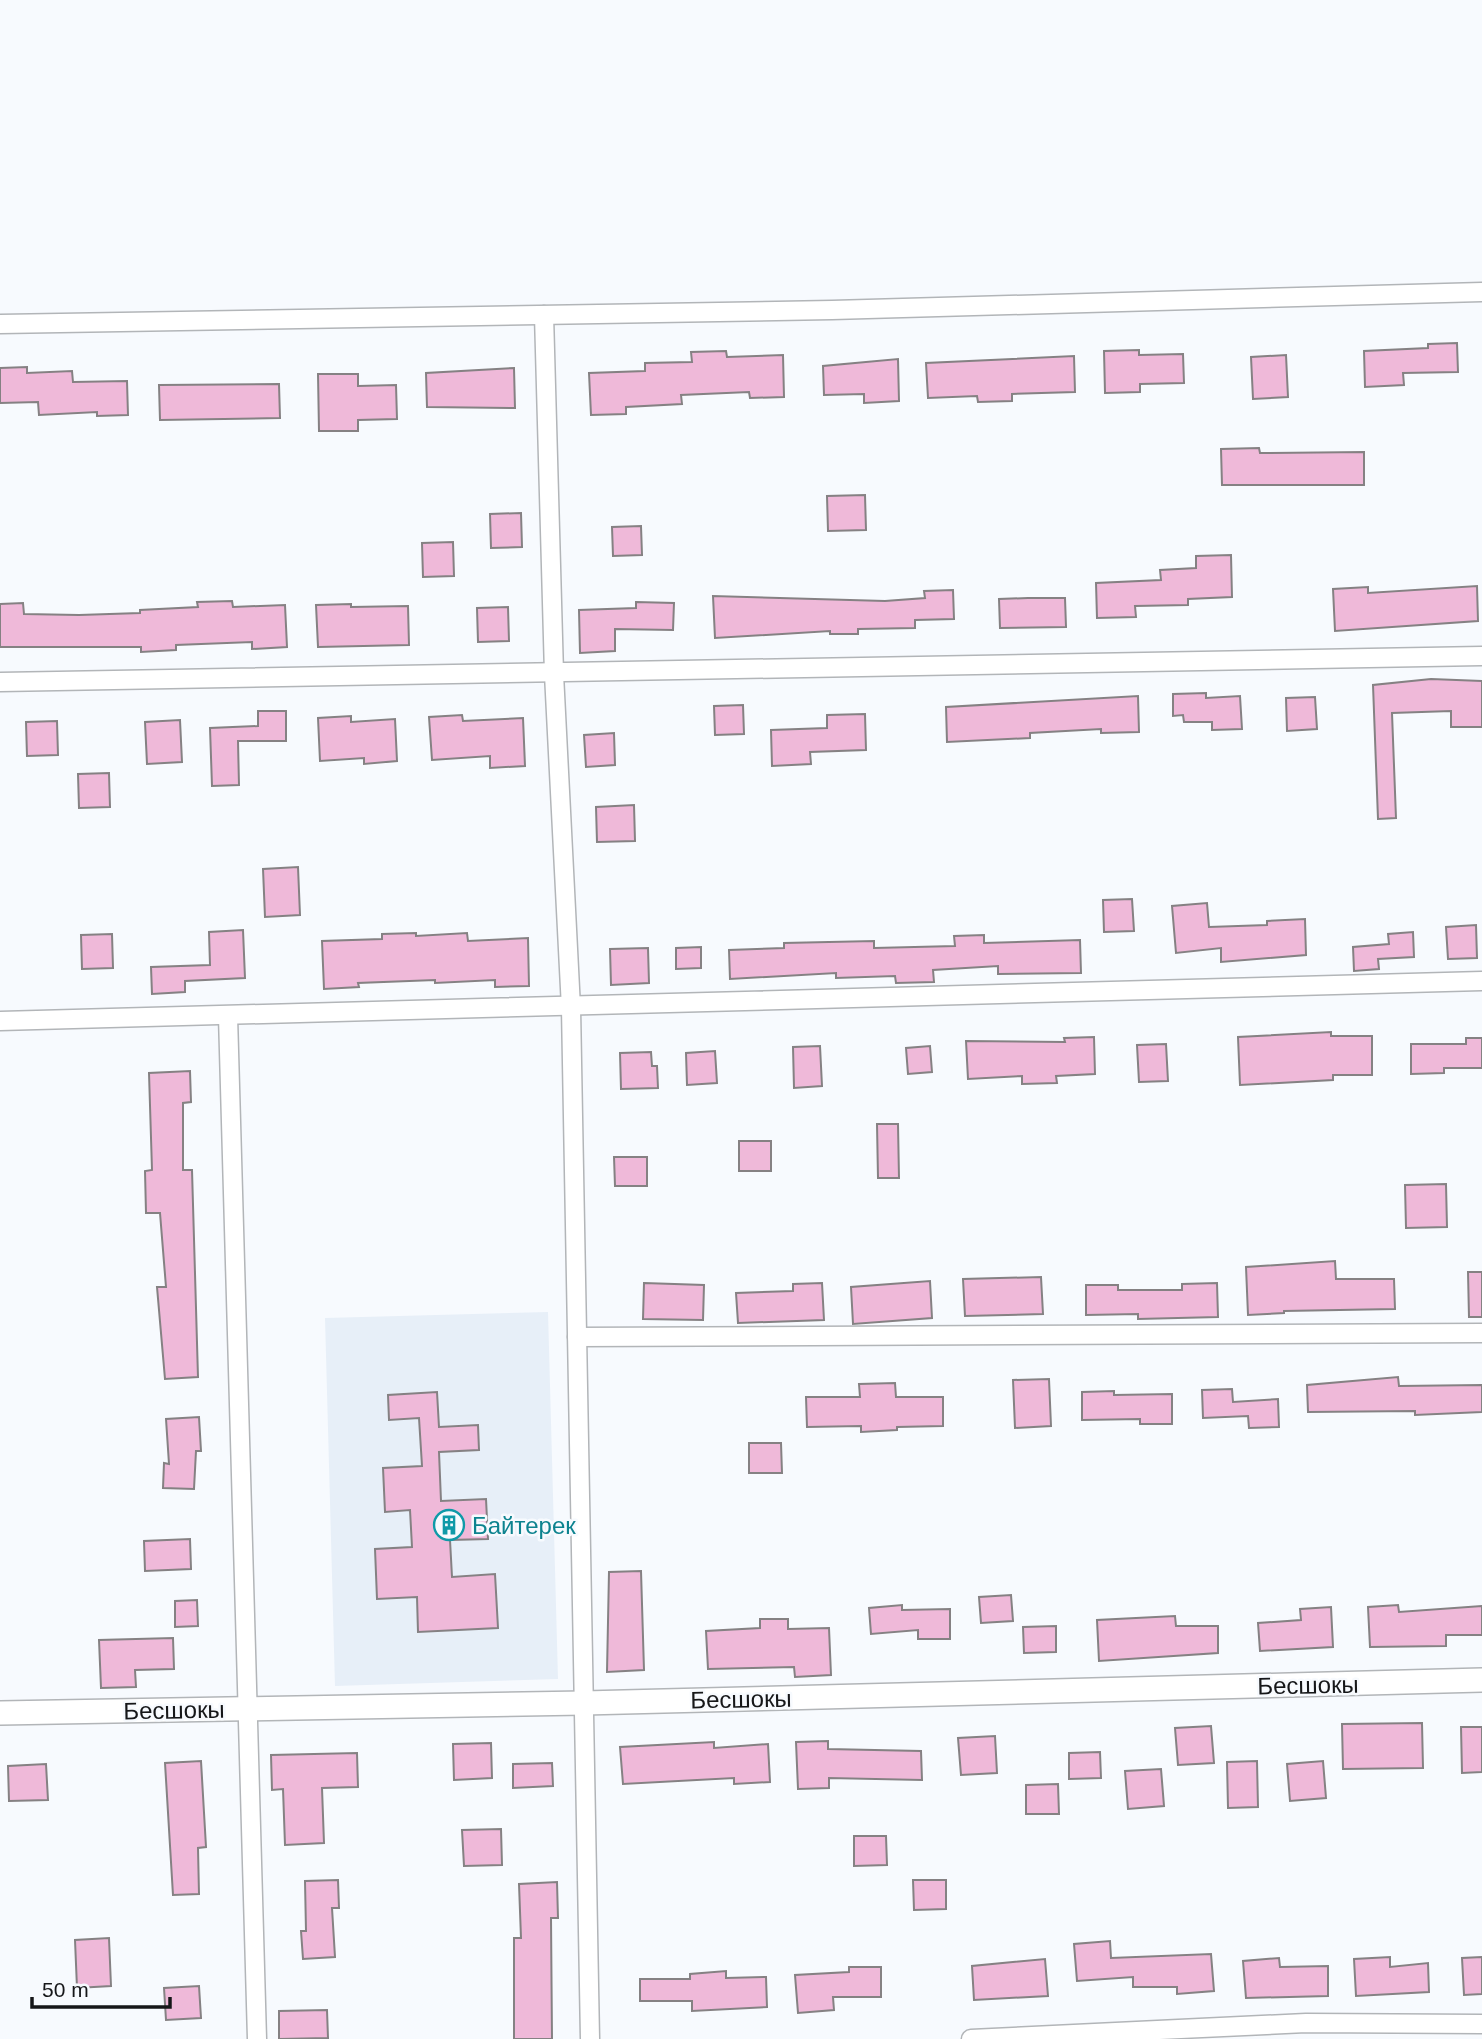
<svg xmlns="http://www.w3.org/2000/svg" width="1482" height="2039" viewBox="0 0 1482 2039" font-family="Arial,sans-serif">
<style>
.built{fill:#e7eff8}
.building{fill:#efb9d9;stroke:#858183;stroke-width:2}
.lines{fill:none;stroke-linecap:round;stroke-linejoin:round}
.minor-casing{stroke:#b2b5b8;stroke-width:21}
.tertiary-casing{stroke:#b2b5b8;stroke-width:26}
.minor{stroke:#fff;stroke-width:18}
.tertiary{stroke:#fff;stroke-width:23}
.labels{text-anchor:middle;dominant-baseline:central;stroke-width:5;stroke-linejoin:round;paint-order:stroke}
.culture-label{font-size:24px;fill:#0d838f;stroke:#f7fafe;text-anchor:start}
.street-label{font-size:24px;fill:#161719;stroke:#f7fafe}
</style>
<rect width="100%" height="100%" fill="#f7fafe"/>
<path class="built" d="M548 1312 558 1679 335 1686 325 1318Z"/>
<g class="building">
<path d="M1457 343 1458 372 1403 373 1404 385 1365 387 1364 351 1428 348V344Z"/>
<path d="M1139 350V355L1183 354 1184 383 1140 384V392L1105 393 1104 351Z"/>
<path d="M726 351 727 357 783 355 784 397 750 398 749 392 681 395 682 404 626 407V414L591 415 589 373 645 371V363L692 362 691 352Z"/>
<path d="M1286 355 1288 397 1253 399 1251 357Z"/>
<path d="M1074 356 1075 392 1012 394V401L978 402 977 396 928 398 926 363Z"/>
<path d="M898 359 899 401 864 403V394L824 395 823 366Z"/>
<path d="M27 367V373L72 371 73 382 127 381 128 415 97 416V412L39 415 38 402 0 403V368Z"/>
<path d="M514 368 515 408 427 407 426 373Z"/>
<path d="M318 374H358V386L396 385 397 419 358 420V431H319Z"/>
<path d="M279 384 280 418 160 420 159 385Z"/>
<path d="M1259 448 1260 453 1364 452V485H1222L1221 449Z"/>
<path d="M865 495 866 530 828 531 827 496Z"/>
<path d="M521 513 522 547 491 548 490 514Z"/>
<path d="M641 526 642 555 613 556 612 527Z"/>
<path d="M453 542 454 576 423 577 422 543Z"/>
<path d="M1231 555 1232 597 1188 599V605L1135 606 1136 617 1097 618 1096 583 1161 580 1160 570 1196 568V556Z"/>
<path d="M1477 586 1478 621 1335 631 1333 589 1368 587V593Z"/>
<path d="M953 590 954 619 915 620V628L858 629V634H830V631L715 638 713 596 885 601 925 598 924 591Z"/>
<path d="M1028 598H1065L1066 627 1000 628 999 599Z"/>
<path d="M232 601 233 607 285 605 287 647 252 649V642L176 645V650L141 652V647H0V604L23 603 24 614 79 615 140 613V610L198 607 197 602Z"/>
<path d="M636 602 674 603 673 630 615 629V651L580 653 579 610 636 608Z"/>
<path d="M351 604V607L408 606 409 645 318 647 316 605Z"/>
<path d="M508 607 509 641 478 642 477 608Z"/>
<path d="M1431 679 1482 681V727H1451V711L1392 713 1396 818 1378 819 1373 685Z"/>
<path d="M1206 693V698L1240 696 1242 729 1212 730V722H1184L1183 715 1173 716V694Z"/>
<path d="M1138 696 1139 732 1101 733V729L1030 733V738L947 742 946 707Z"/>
<path d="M1315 697 1317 729 1287 731 1286 698Z"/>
<path d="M743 705 744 734 715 735 714 706Z"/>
<path d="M258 711H286V741H238L239 785 212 786 210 728 258 726Z"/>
<path d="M865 714 866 750 810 752 811 764 772 766 771 730 827 728V715Z"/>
<path d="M462 715 463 721 523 718 525 766 490 768V756L432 760 429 717Z"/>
<path d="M351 716V722L395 719 397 761 364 764V758L320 761 318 718Z"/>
<path d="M180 720 182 762 147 764 145 722Z"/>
<path d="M57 721 58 755 27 756 26 722Z"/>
<path d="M614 733 615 765 586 767 584 735Z"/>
<path d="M109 773 110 807 79 808 78 774Z"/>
<path d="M634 805 635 841 597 842 596 807Z"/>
<path d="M298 867 300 915 265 917 263 869Z"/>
<path d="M1132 899 1134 931 1104 932 1103 900Z"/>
<path d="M1207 903 1209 927 1267 925V921L1305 919 1306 955 1221 962V948L1176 953 1172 906Z"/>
<path d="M1476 925 1477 958 1448 959 1446 927Z"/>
<path d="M243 930 245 978 185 981V992L152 994 151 967 210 965 209 932Z"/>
<path d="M1413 932 1414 957 1378 959 1379 969 1354 971 1353 947 1389 944 1388 934Z"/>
<path d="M416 933V936L467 933 468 941 528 938 529 986 495 987V980L435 983V980L358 983 359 987 324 989 322 941 382 939V934Z"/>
<path d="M112 934 113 968 82 969 81 935Z"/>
<path d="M984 935V943L1080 940 1081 973 998 974V966L933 970 934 982 896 983 895 976 836 978V973L730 979 729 950 784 948V943L874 941V948L955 946 954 936Z"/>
<path d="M701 947V968L676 969V948Z"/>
<path d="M648 948 649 983 611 985 610 949Z"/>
<path d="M1331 1032V1036H1372V1075H1333V1080L1240 1085 1238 1037Z"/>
<path d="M1094 1037 1095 1074 1056 1076 1057 1083 1022 1084V1076L968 1079 966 1041 1065 1042 1064 1038Z"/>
<path d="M1466 1038H1482V1068H1444V1073L1411 1074V1044H1466Z"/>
<path d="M1166 1044 1168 1081 1139 1082 1137 1045Z"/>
<path d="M820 1046 822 1086 794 1088 793 1047Z"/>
<path d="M930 1046 932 1072 908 1074 906 1048Z"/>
<path d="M715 1051 717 1083 687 1085 686 1053Z"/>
<path d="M651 1052 652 1066H657L658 1088 621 1089 620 1053Z"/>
<path d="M190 1071 191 1102 183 1103V1170H192L198 1377 165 1379 157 1287H166L160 1213H146L145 1171 152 1170 149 1073Z"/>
<path d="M877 1124H898L899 1178H878Z"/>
<rect x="739" y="1141" width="32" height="30"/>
<path d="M614 1157H647V1186H615Z"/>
<path d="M1446 1184 1447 1227 1406 1228 1405 1185Z"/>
<path d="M1335 1261 1336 1279H1394L1395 1309 1284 1311V1313L1248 1315 1246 1267Z"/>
<path d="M1468 1272H1482V1317H1469Z"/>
<path d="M1041 1277 1043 1314 965 1316 963 1279Z"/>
<path d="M930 1281 932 1318 853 1324 851 1287Z"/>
<path d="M644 1283 704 1285 703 1320 643 1319Z"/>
<path d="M822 1283 824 1320 738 1323 736 1293 793 1291V1284Z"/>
<path d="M1217 1283 1218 1317 1138 1319V1314L1086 1315V1285H1118V1290H1182V1284Z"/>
<path d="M1398 1377 1399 1386 1482 1385V1412L1415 1415V1411L1308 1412 1307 1385Z"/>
<path d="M1049 1379 1051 1426 1015 1428 1013 1380Z"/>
<path d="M895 1383 896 1397H943V1426L897 1427V1430L861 1432V1426L807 1427 806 1397H860L859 1384Z"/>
<path d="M1232 1389 1233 1402 1278 1399 1279 1427 1249 1428 1248 1416 1203 1418 1202 1390Z"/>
<path d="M1114 1391V1395L1172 1394V1424H1140V1419L1082 1420V1392Z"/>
<path d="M437 1392 439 1427 478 1425 479 1450 439 1452 441 1501 486 1499 488 1539 450 1540 452 1577 495 1574 498 1628 418 1632 417 1597 377 1599 375 1549 412 1547 410 1510 385 1512 383 1468 422 1466 419 1418 389 1420 388 1395Z"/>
<path d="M199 1417 201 1451H196L194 1489 163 1488 164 1463 169 1464 166 1419Z"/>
<path d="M749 1443H781L782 1473H749Z"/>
<path d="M190 1539 191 1569 145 1571 144 1541Z"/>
<path d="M641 1571 644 1670 607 1672 609 1572Z"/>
<path d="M1011 1595 1013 1621 981 1623 979 1597Z"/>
<path d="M197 1600 198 1626 175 1627V1601Z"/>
<path d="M902 1605V1610L950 1609V1639H918V1630L871 1634 869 1608Z"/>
<path d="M1398 1605 1399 1612 1482 1606V1635H1446V1646L1370 1647 1368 1607Z"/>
<path d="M1331 1607 1333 1647 1260 1651 1258 1623 1301 1620 1300 1609Z"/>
<path d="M1175 1616 1176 1626H1218V1653L1099 1661 1097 1620Z"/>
<path d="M760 1619H788V1629L829 1628 831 1675 795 1677 794 1667 708 1669 706 1631 760 1628Z"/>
<path d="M1056 1626V1652L1024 1653 1023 1627Z"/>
<path d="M173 1638 174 1669 135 1670 136 1687 101 1688 99 1640Z"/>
<path d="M1422 1723 1423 1768 1343 1769 1342 1724Z"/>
<path d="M1211 1726 1214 1763 1178 1765 1175 1728Z"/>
<path d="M1461 1727H1482V1772L1462 1773Z"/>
<path d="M995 1736 997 1773 961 1775 958 1738Z"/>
<path d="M828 1741V1749L921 1751 922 1780 829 1778V1788L798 1789 796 1742Z"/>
<path d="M714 1742V1748L768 1744 770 1782 734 1784V1778L623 1784 620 1747Z"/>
<path d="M491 1743 492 1778 454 1780 453 1744Z"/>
<path d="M1100 1752 1101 1778 1069 1779V1753Z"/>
<path d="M357 1753 358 1787 322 1788 324 1843 285 1845 283 1789 272 1790 271 1755Z"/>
<path d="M201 1761 206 1847 198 1848 199 1894 173 1895 165 1763Z"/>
<path d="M1257 1761 1258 1807 1228 1808 1227 1762Z"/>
<path d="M1323 1761 1326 1798 1290 1801 1287 1764Z"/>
<path d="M552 1763 553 1786 513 1788V1764Z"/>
<path d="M46 1764 48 1800 9 1801 8 1766Z"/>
<path d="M1161 1769 1164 1806 1128 1809 1125 1771Z"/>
<path d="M1058 1784 1059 1814H1026V1785Z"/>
<path d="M501 1829 502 1865 464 1866 462 1830Z"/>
<path d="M854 1836H886L887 1865 854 1866Z"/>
<path d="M338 1880 339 1908H332L335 1957 303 1959 301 1931H306L305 1881Z"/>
<path d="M913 1880H946V1909L914 1910Z"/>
<path d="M557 1882 558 1918H551L552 2039H514V1938H521L519 1884Z"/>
<path d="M109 1938 111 1986 77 1988 75 1940Z"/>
<path d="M1110 1941 1111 1958 1211 1954 1214 1991 1177 1994V1987H1133V1977L1077 1981 1074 1944Z"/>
<path d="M1390 1957V1967L1428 1963 1429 1992 1356 1996 1354 1959Z"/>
<path d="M1482 1957V1994L1464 1995 1462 1958Z"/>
<path d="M1279 1958 1280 1967 1328 1966V1996L1246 1998 1243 1961Z"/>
<path d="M1045 1959 1048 1996 974 2000 972 1966Z"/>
<path d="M849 1967H881V1997H833L834 2010 798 2013 795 1975 849 1972Z"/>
<path d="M726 1971V1978L766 1977 767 2007 692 2011V2001H640V1979H690V1974Z"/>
<path d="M199 1986 201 2018 166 2020 164 1988Z"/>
<path d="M327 2010 328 2038 279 2039V2011Z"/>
</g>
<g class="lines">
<g class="minor-casing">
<g id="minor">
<path d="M544 315 554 674 571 1008 590 2039"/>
<path d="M0 324 832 310 1482 292"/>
<path d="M0 682 1482 656"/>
<path d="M228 1016 257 2039"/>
<path d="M0 1021 1482 981"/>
<path d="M577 1337 1482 1333"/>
<path d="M971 2039 1306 2023 1482 2024"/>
</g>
</g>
<g class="tertiary-casing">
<path id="tertiary" d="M0 1713 584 1703 1482 1680"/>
</g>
<use href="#minor" class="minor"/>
<use href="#tertiary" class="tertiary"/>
</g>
<defs>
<g id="building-ring" transform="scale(1.575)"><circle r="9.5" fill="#f7fafe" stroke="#0f9aa8" stroke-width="1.5"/><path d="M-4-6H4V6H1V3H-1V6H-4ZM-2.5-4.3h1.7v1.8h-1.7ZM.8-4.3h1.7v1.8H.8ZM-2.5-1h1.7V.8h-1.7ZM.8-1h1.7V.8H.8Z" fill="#0f9aa8"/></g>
</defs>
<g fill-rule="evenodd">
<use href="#building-ring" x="449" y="1525"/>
</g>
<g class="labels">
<g class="culture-label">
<text x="472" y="1525">Байтерек</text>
</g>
<g class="street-label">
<text transform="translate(1308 1685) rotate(-1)">Бесшокы</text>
<text transform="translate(741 1699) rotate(-1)">Бесшокы</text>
<text transform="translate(174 1710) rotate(-1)">Бесшокы</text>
</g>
</g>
<path d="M32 1997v10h138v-10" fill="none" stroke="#161719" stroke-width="3.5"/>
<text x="42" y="1997" font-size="21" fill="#161719" stroke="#f7fafe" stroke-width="5" paint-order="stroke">50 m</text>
</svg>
